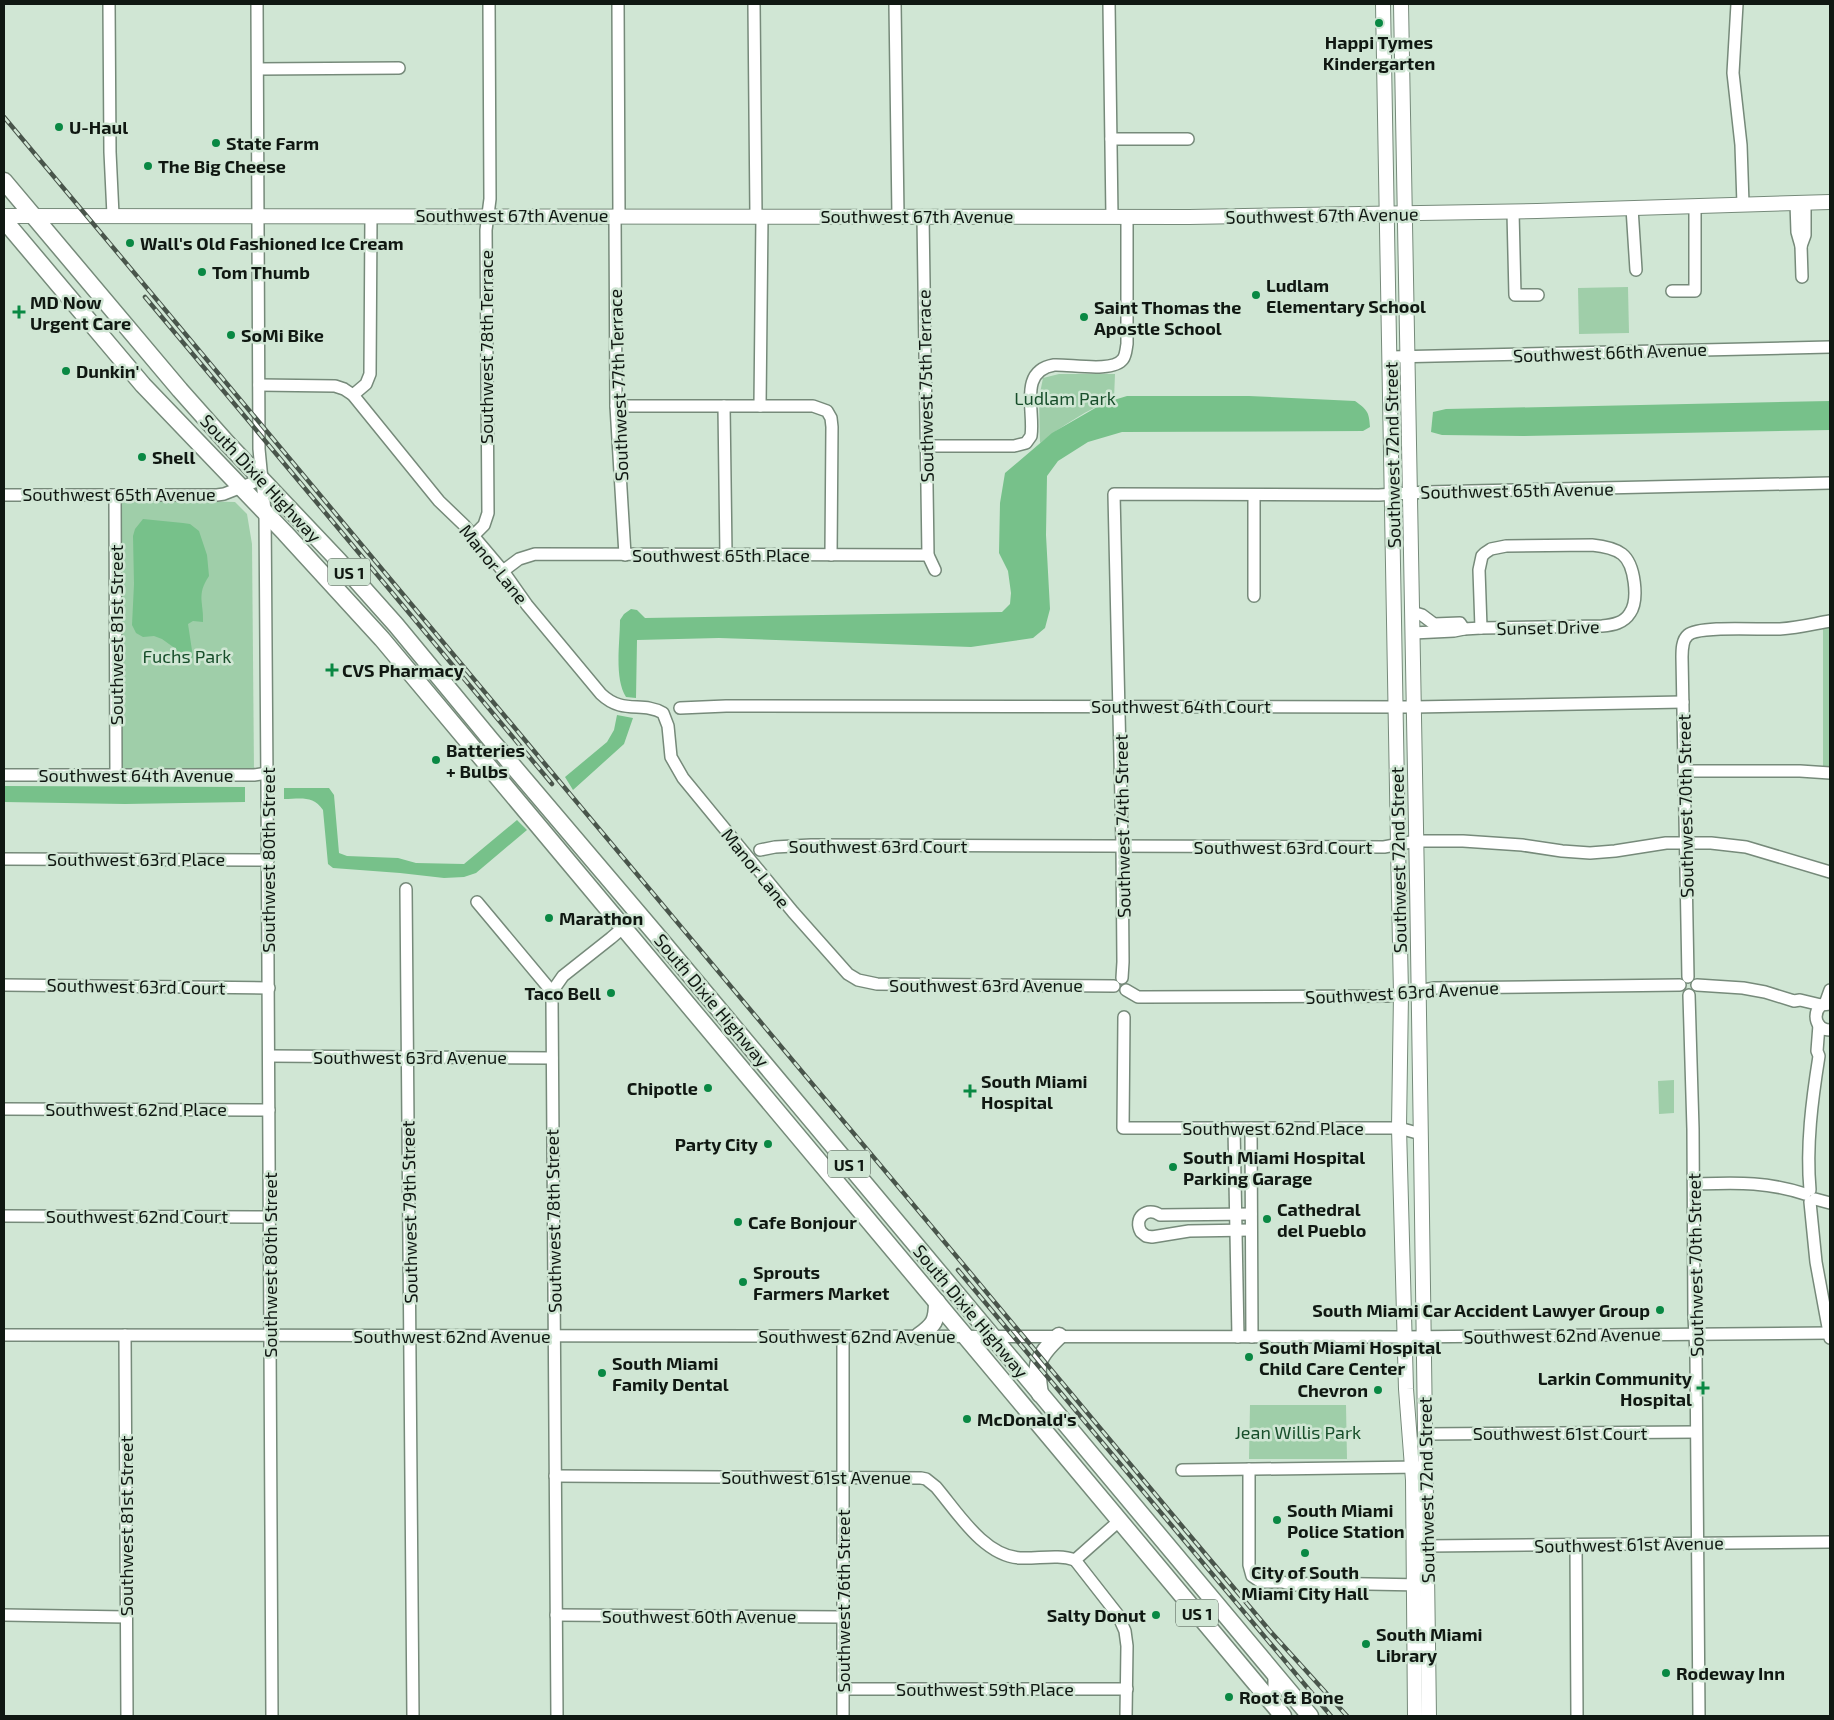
<svg xmlns="http://www.w3.org/2000/svg" width="1834" height="1720" viewBox="0 0 1834 1720" font-family="'Exo 2',sans-serif">
<style>
.green{fill:#9fcea9}
.water{fill:#77c18a}
.lines{fill:none;stroke-linecap:round;stroke-linejoin:round}
.minor-casing{stroke:#768a7a;stroke-width:14}
.major-casing{stroke:#768a7a;stroke-width:16}
.highway-casing{stroke:#768a7a;stroke-width:19}
.minor{stroke:#fff;stroke-width:11}
.major{stroke:#fff;stroke-width:14}
.highway{stroke:#fff;stroke-width:16}
.rail-casing{stroke:#49554b;stroke-width:4.5}
.rail{stroke:#d0e6d4;stroke-width:2.5;stroke-dasharray:8;stroke-linecap:butt}
.poi-dot{fill:#098843;stroke:#d0e6d4;stroke-width:2}
.labels{text-anchor:middle;dominant-baseline:central;stroke-width:5;stroke-linejoin:round;paint-order:stroke}
.shield{fill:#d0e6d4;stroke:#4a564c;stroke-width:1}
.shield-label{font-size:16px;font-weight:bold;fill:#101812}
.poi-label{font-size:18px;font-weight:bold;fill:#101812;stroke:#d0e6d4;text-anchor:start}
.street-label{font-size:18px;fill:#101812;stroke:#d0e6d4}
.park-label{font-size:18px;fill:#174e2a;stroke:#d0e6d4}
</style>
<rect width="100%" height="100%" fill="#d0e6d4"/>
<g class="green">
<path d="M1628 287 1629 333 1579 334 1578 288Z"/>
<path d="M1059 374H1115L1114 399C1088 409 1062 426 1040 443L1039 398 1043 378Z"/>
<path d="M120 499 235 502 247 514 252 544 254 771 121 769Z"/>
<rect x="1823" y="626" width="7" height="143"/>
<path d="M1674 1080V1113L1659 1114 1658 1081Z"/>
<path d="M1250 1405H1346L1347 1459H1249Z"/>
</g>
<g class="water">
<path d="M1127 396H1249L1355 401C1367 410 1369 411 1370 427L1363 431 1122 432 1088 442 1058 461 1047 476 1046 535 1050 609 1045 628 1033 638 971 647 719 638 637 640 636 698 626 697C614 678 620 643 620 620L624 614 631 609 637 610 645 618 1002 612 1010 604 1011 593 1008 571 999 553 1000 503 1005 473 1052 433 1104 403Z"/>
<path d="M1830 401V430L1523 436 1442 435 1431 432 1433 412 1446 409Z"/>
<path d="M143 519 183 523 190 524 199 531 207 555 209 576C196 595 204 603 203 622L193 621 188 624 193 657C189 663 186 664 179 663L176 649 162 639 154 636 143 637 136 633 132 625 134 584 133 536 135 529Z"/>
<path d="M617 715 633 718 624 744 573 790 565 777 607 742 614 730Z"/>
<path d="M4 786 245 787V802L125 804 4 802Z"/>
<path d="M284 788H329L334 795 339 853 347 856 398 858 416 863 464 864 517 820 527 830 476 873 464 877 444 878 400 873 333 868 328 864 323 810C313 795 300 799 284 799Z"/>
</g>
<g class="lines">
<g class="minor-casing">
<g id="minor">
<path d="M109 4 110 152 113 215"/>
<path d="M257 4 259 449 265 511 267 781 272 1716"/>
<path d="M618 4 619 215"/>
<path d="M754 4 756 216"/>
<path d="M895 4 898 216"/>
<path d="M1109 4 1112 217"/>
<path d="M1737 4 1733 73 1741 145 1743 204"/>
<path d="M258 69 399 68"/>
<path d="M1111 139H1188"/>
<path d="M1796 203 1797 232 1801 246 1802 277"/>
<path d="M1632 208 1636 270"/>
<path d="M1513 212 1515 295H1538"/>
<path d="M615 215 616 406 625 555"/>
<path d="M923 216 928 555 935 570"/>
<path d="M1801 246 1805 235V202"/>
<path d="M1672 291H1695V206"/>
<path d="M1390 357 1830 347"/>
<path d="M259 385 335 386 344 389 353 395 439 501 464 525 503 571 527 605 601 694C623 715 642 701 663 713L668 726 671 757 683 778 793 912 848 974 858 980 877 984 1114 986"/>
<path d="M353 395 366 384 370 374 371 216"/>
<path d="M616 406H813L827 411 831 418 832 427 831 555"/>
<path d="M724 406 726 555"/>
<path d="M760 406 762 216"/>
<path d="M925 446H1014L1026 443 1031 436C1035 411 1018 371 1054 365 1070 364 1113 373 1123 359 1126 355 1126 349 1127 344V217"/>
<path d="M4 495H217L224 494 262 479"/>
<path d="M115 495 116 775"/>
<path d="M1254 495V596"/>
<path d="M473 536 484 525 488 513 486 230 490 199 489 4"/>
<path d="M1592 545C1602 546 1614 548 1622 554 1635 564 1639 600 1630 613 1624 623 1613 625 1602 626L1481 628 1479 570 1482 556 1485 553 1491 549 1506 546Z"/>
<path d="M503 571 519 559 535 554 928 555"/>
<path d="M1412 612 1422 615 1434 624 1460 623 1464 629"/>
<path d="M1413 633 1454 631 1464 629 1481 628"/>
<path d="M680 708 726 706 1414 707 1683 702"/>
<path d="M1685 771H1800L1830 773"/>
<path d="M4 775H254L267 773"/>
<path d="M760 850 775 847 811 845 1384 847 1416 841H1463L1522 845 1562 851 1590 853 1615 851 1666 843H1711L1746 847 1830 872"/>
<path d="M4 859 268 860"/>
<path d="M406 889 413 1716"/>
<path d="M477 902 553 993"/>
<path d="M1688 977 1682 657C1682 650 1682 640 1688 635 1700 625 1761 630 1780 629 1798 628 1813 624 1830 621"/>
<path d="M1122 978 1123 962 1122 845 1114 494 1379 495 1427 492 1830 483"/>
<path d="M4 985 269 988"/>
<path d="M1697 985 1743 988 1765 992 1794 1001 1800 1000 1821 1005"/>
<path d="M1126 990 1138 997H1145L1387 996 1435 988 1680 985"/>
<path d="M1689 995 1693 1129 1694 1316 1696 1355 1699 1716"/>
<path d="M1825 1004 1830 990"/>
<path d="M1830 1004 1821 1005C1812 1015 1816 1030 1830 1030"/>
<path d="M1124 1017 1123 1128H1399L1421 1134"/>
<path d="M269 1056 552 1058"/>
<path d="M4 1109 269 1110"/>
<path d="M1234 1128 1238 1337"/>
<path d="M1251 1128 1252 1337"/>
<path d="M1694 1184C1735 1183 1765 1181 1805 1194"/>
<path d="M1810 1190C1806 1146 1812 1100 1819 1056L1817 1051 1819 1025"/>
<path d="M1815 1199 1830 1203"/>
<path d="M1810 1202 1816 1262 1830 1338"/>
<path d="M1251 1214 1160 1215C1147 1206 1133 1218 1141 1232L1146 1236 1152 1237 1189 1231 1251 1230"/>
<path d="M4 1216 269 1217"/>
<path d="M4 1335 1404 1337 1830 1333"/>
<path d="M125 1335 127 1716"/>
<path d="M843 1336V1716"/>
<path d="M1425 1434 1696 1432"/>
<path d="M1249 1469V1565L1252 1576 1261 1582H1282L1295 1585 1314 1583 1422 1585"/>
<path d="M1182 1470 1420 1467"/>
<path d="M555 1476 921 1478 926 1479 936 1487C958 1513 984 1556 1020 1558 1038 1559 1058 1554 1075 1560L1119 1521"/>
<path d="M1576 1545 1577 1716"/>
<path d="M1427 1546 1830 1542"/>
<path d="M1075 1560 1118 1615 1125 1631 1127 1646 1126 1716"/>
<path d="M4 1615 126 1617"/>
<path d="M556 1615 842 1617"/>
<path d="M1274 1674V1707"/>
<path d="M843 1689H1127"/>
<path d="M557 1716 552 999 556 986 563 976 611 938 639 914"/>
</g>
</g>
<g class="major-casing">
<g id="major">
<path d="M1383 4 1398 845 1401 994 1399 1128 1406 1389 1413 1480 1415 1716"/>
<path d="M1401 4C1408 296 1412 589 1417 882 1421 1160 1426 1438 1429 1716"/>
<path d="M4 216 1189 217 1537 211 1830 202"/>
</g>
</g>
<g class="highway-casing">
<g id="highway">
<path d="M4 181 180 390 228 444 339 561 396 625 491 740 660 939 1310 1716"/>
<path d="M4 220 143 385 285 533 382 639 1283 1716"/>
<path d="M919 1336C934 1325 937 1321 937 1302"/>
<path d="M1040 1394C1035 1363 1036 1358 1059 1336"/>
</g>
</g>
<use href="#minor" class="minor"/>
<use href="#major" class="major"/>
<use href="#highway" class="highway"/>
<g class="rail-casing">
<g id="rail">
<path d="M4 117 1197 1544 1270 1631 1347 1716"/>
<path d="M145 297 552 784"/>
<path d="M958 1270 1331 1716"/>
</g>
</g>
<use href="#rail" class="rail"/>
</g>
<g class="poi-dot">
<circle cx="1379" cy="23" r="5"/>
<circle cx="59" cy="127" r="5"/>
<circle cx="216" cy="143" r="5"/>
<circle cx="148" cy="166" r="5"/>
<circle cx="130" cy="243" r="5"/>
<circle cx="202" cy="272" r="5"/>
<circle cx="1256" cy="295" r="5"/>
<path d="M16.5 304.5h5v5h5v5h-5v5h-5v-5h-5v-5h5z"/>
<circle cx="1084" cy="317" r="5"/>
<circle cx="231" cy="335" r="5"/>
<circle cx="66" cy="371" r="5"/>
<circle cx="142" cy="457" r="5"/>
<path d="M329.5 662.5h5v5h5v5h-5v5h-5v-5h-5v-5h5z"/>
<circle cx="436" cy="760" r="5"/>
<circle cx="549" cy="918" r="5"/>
<circle cx="611" cy="993" r="5"/>
<circle cx="708" cy="1088" r="5"/>
<path d="M967.5 1083.5h5v5h5v5h-5v5h-5v-5h-5v-5h5z"/>
<circle cx="768" cy="1144" r="5"/>
<circle cx="1173" cy="1167" r="5"/>
<circle cx="1267" cy="1219" r="5"/>
<circle cx="738" cy="1222" r="5"/>
<circle cx="743" cy="1282" r="5"/>
<circle cx="1660" cy="1310" r="5"/>
<circle cx="1249" cy="1357" r="5"/>
<circle cx="602" cy="1373" r="5"/>
<path d="M1700.5 1380.5h5v5h5v5h-5v5h-5v-5h-5v-5h5z"/>
<circle cx="1378" cy="1390" r="5"/>
<circle cx="967" cy="1419" r="5"/>
<circle cx="1277" cy="1520" r="5"/>
<circle cx="1305" cy="1553" r="5"/>
<circle cx="1156" cy="1615" r="5"/>
<circle cx="1366" cy="1644" r="5"/>
<circle cx="1666" cy="1673" r="5"/>
<circle cx="1229" cy="1697" r="5"/>
</g>
<g class="labels">
<g class="shield">
<rect x="328" y="558.5" width="42" height="27" rx="4"/>
<rect x="828" y="1150.5" width="42" height="27" rx="4"/>
<rect x="1176" y="1599.5" width="42" height="27" rx="4"/>
</g>
<g class="shield-label">
<text x="349" y="572">US 1</text>
<text x="849" y="1164">US 1</text>
<text x="1197" y="1613">US 1</text>
</g>
<g class="poi-label">
<text x="1379" y="42" text-anchor="middle">Happi Tymes<tspan x="1379" dy="21">Kindergarten</tspan></text>
<text x="69" y="127">U-Haul</text>
<text x="226" y="143">State Farm</text>
<text x="158" y="166">The Big Cheese</text>
<text x="140" y="243">Wall's Old Fashioned Ice Cream</text>
<text x="212" y="272">Tom Thumb</text>
<text x="1266" y="285">Ludlam<tspan x="1266" dy="21">Elementary School</tspan></text>
<text x="30" y="302">MD Now<tspan x="30" dy="21">Urgent Care</tspan></text>
<text x="1094" y="307">Saint Thomas the<tspan x="1094" dy="21">Apostle School</tspan></text>
<text x="241" y="335">SoMi Bike</text>
<text x="76" y="371">Dunkin'</text>
<text x="152" y="457">Shell</text>
<text x="342" y="670">CVS Pharmacy</text>
<text x="446" y="750">Batteries<tspan x="446" dy="21">+ Bulbs</tspan></text>
<text x="559" y="918">Marathon</text>
<text x="601" y="993" text-anchor="end">Taco Bell</text>
<text x="981" y="1081">South Miami<tspan x="981" dy="21">Hospital</tspan></text>
<text x="698" y="1088" text-anchor="end">Chipotle</text>
<text x="758" y="1144" text-anchor="end">Party City</text>
<text x="1183" y="1157">South Miami Hospital<tspan x="1183" dy="21">Parking Garage</tspan></text>
<text x="1277" y="1209">Cathedral<tspan x="1277" dy="21">del Pueblo</tspan></text>
<text x="748" y="1222">Cafe Bonjour</text>
<text x="753" y="1272">Sprouts<tspan x="753" dy="21">Farmers Market</tspan></text>
<text x="1650" y="1310" text-anchor="end">South Miami Car Accident Lawyer Group</text>
<text x="1259" y="1347">South Miami Hospital<tspan x="1259" dy="21">Child Care Center</tspan></text>
<text x="612" y="1363">South Miami<tspan x="612" dy="21">Family Dental</tspan></text>
<text x="1692" y="1378" text-anchor="end">Larkin Community<tspan x="1692" dy="21">Hospital</tspan></text>
<text x="1368" y="1390" text-anchor="end">Chevron</text>
<text x="977" y="1419">McDonald's</text>
<text x="1287" y="1510">South Miami<tspan x="1287" dy="21">Police Station</tspan></text>
<text x="1305" y="1572" text-anchor="middle">City of South<tspan x="1305" dy="21">Miami City Hall</tspan></text>
<text x="1146" y="1615" text-anchor="end">Salty Donut</text>
<text x="1376" y="1634">South Miami<tspan x="1376" dy="21">Library</tspan></text>
<text x="1676" y="1673">Rodeway Inn</text>
<text x="1239" y="1697">Root &amp; Bone</text>
</g>
<g class="street-label">
<text x="512" y="215">Southwest 67th Avenue</text>
<text transform="translate(1322 215) rotate(-1)">Southwest 67th Avenue</text>
<text x="917" y="216">Southwest 67th Avenue</text>
<text transform="translate(486 347) rotate(-90)">Southwest 78th Terrace</text>
<text transform="translate(1610 352) rotate(-2)">Southwest 66th Avenue</text>
<text transform="translate(618 385) rotate(-92)">Southwest 77th Terrace</text>
<text transform="translate(925 386) rotate(-91)">Southwest 75th Terrace</text>
<text transform="translate(1392 455) rotate(-91)">Southwest 72nd Street</text>
<text transform="translate(261 478) rotate(47)">South Dixie Highway</text>
<text transform="translate(1517 490) rotate(-1)">Southwest 65th Avenue</text>
<text x="119" y="494">Southwest 65th Avenue</text>
<text x="721" y="555">Southwest 65th Place</text>
<text transform="translate(494 564) rotate(51)">Manor Lane</text>
<text transform="translate(1548 627) rotate(-1)">Sunset Drive</text>
<text transform="translate(116 635) rotate(-90)">Southwest 81st Street</text>
<text x="1181" y="706">Southwest 64th Court</text>
<text x="136" y="775">Southwest 64th Avenue</text>
<text transform="translate(1685 806) rotate(-91)">Southwest 70th Street</text>
<text transform="translate(1122 826) rotate(-91)">Southwest 74th Street</text>
<text x="878" y="846">Southwest 63rd Court</text>
<text x="1283" y="847">Southwest 63rd Court</text>
<text x="136" y="859">Southwest 63rd Place</text>
<text transform="translate(268 860) rotate(-90)">Southwest 80th Street</text>
<text transform="translate(1398 860) rotate(-91)">Southwest 72nd Street</text>
<text transform="translate(756 868) rotate(51)">Manor Lane</text>
<text x="986" y="985">Southwest 63rd Avenue</text>
<text transform="translate(136 986) rotate(1)">Southwest 63rd Court</text>
<text transform="translate(1402 992) rotate(-3)">Southwest 63rd Avenue</text>
<text transform="translate(712 1000) rotate(50)">South Dixie Highway</text>
<text x="410" y="1057">Southwest 63rd Avenue</text>
<text x="136" y="1109">Southwest 62nd Place</text>
<text x="1273" y="1128">Southwest 62nd Place</text>
<text transform="translate(409 1212) rotate(-91)">Southwest 79th Street</text>
<text x="137" y="1216">Southwest 62nd Court</text>
<text transform="translate(553 1221) rotate(-91)">Southwest 78th Street</text>
<text transform="translate(270 1265) rotate(-90)">Southwest 80th Street</text>
<text transform="translate(1695 1265) rotate(-91)">Southwest 70th Street</text>
<text transform="translate(971 1311) rotate(50)">South Dixie Highway</text>
<text transform="translate(1562 1335) rotate(-1)">Southwest 62nd Avenue</text>
<text x="452" y="1336">Southwest 62nd Avenue</text>
<text x="857" y="1336">Southwest 62nd Avenue</text>
<text x="1560" y="1433">Southwest 61st Court</text>
<text x="816" y="1477">Southwest 61st Avenue</text>
<text transform="translate(1426 1490) rotate(-91)">Southwest 72nd Street</text>
<text transform="translate(126 1526) rotate(-90)">Southwest 81st Street</text>
<text transform="translate(1629 1544) rotate(-1)">Southwest 61st Avenue</text>
<text transform="translate(843 1601) rotate(-90)">Southwest 76th Street</text>
<text x="699" y="1616">Southwest 60th Avenue</text>
<text x="985" y="1689">Southwest 59th Place</text>
</g>
<g class="park-label">
<text x="1065" y="398">Ludlam Park</text>
<text x="187" y="656">Fuchs Park</text>
<text x="1298" y="1432">Jean Willis Park</text>
</g>
</g>
<rect width="1834" height="1720" fill="none" stroke="#101812" stroke-width="10"/>
</svg>
